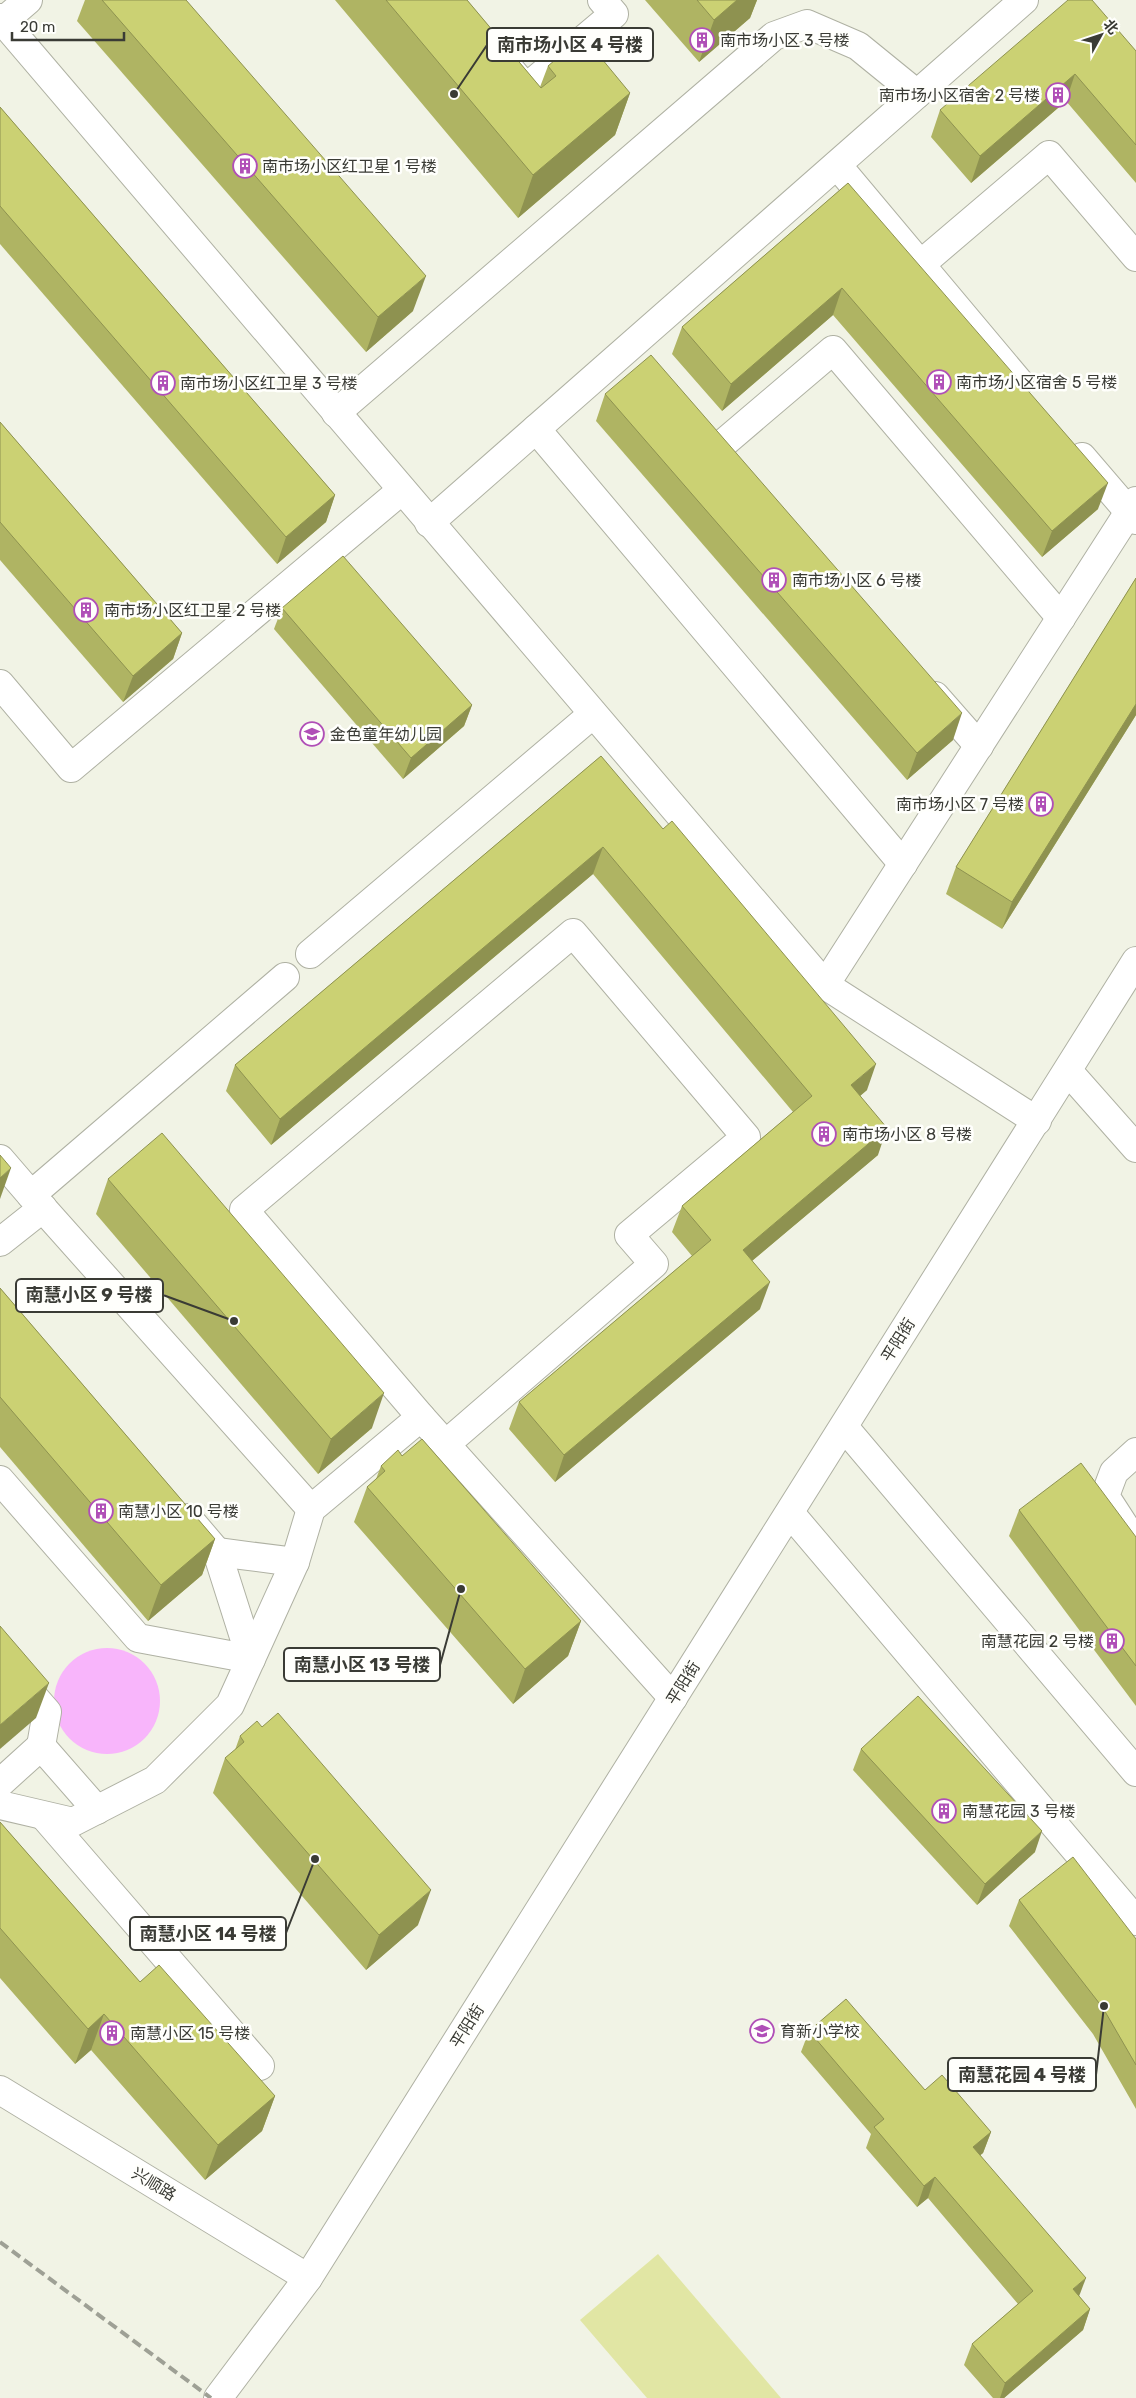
<svg xmlns="http://www.w3.org/2000/svg" width="1136" height="2398" viewBox="0 0 1136 2398" font-family="Rubik,'Noto Sans SC',sans-serif">
<style>
.green{fill:#e1e6a4}
.water{fill:#f8b5fb}
.lines{fill:none;stroke-linecap:round;stroke-linejoin:round}
.minor-casing{stroke:#afb1a3;stroke-width:30}
.major-casing{stroke:#afb1a3;stroke-width:30}
.minor{stroke:#fff;stroke-width:28}
.major{stroke:#fff;stroke-width:28}
.rail{stroke:#9ea095;stroke-width:4;stroke-dasharray:10 5;stroke-linecap:butt}
.wall{fill:#afb463}
.shaded-wall{fill:#8e9250}
.building{fill:#cbd173;stroke:#8e9250}
.labels{text-anchor:middle;dominant-baseline:central;stroke-width:5;stroke-linejoin:round;paint-order:stroke}
.poi-label{font-size:16px;fill:#3a3b35;stroke:#fffffc;text-anchor:start}
.street-label{font-size:16px;fill:#3a3b35;stroke:#fffffc}
.leader{fill:none;stroke:#3a3b35;stroke-width:2}
.callout-dot{fill:#3a3b35;stroke:#fffffc;stroke-width:2}
.callout{fill:#fffffc;stroke:#3a3b35;stroke-width:2}
.callout-label{font-size:18px;text-anchor:middle;font-weight:bold;fill:#3a3b35}
</style>
<rect width="100%" height="100%" fill="#f1f3e5"/>
<path class="green" d="M658 2254 781 2398H647L580 2320Z"/>
<circle class="water" cx="107" cy="1701" r="53"/>
<g class="lines">
<g class="minor-casing">
<g id="minor">
<path d="M0 18 825 985 1037 1121"/>
<path d="M0 24 28 0"/>
<path d="M509 68 526 88 614 14 602 0"/>
<path d="M837 165 1019 382"/>
<path d="M921 264 1049 155 1136 257"/>
<path d="M336 413 774 36 807 24 858 46 917 94"/>
<path d="M536 429 903 864"/>
<path d="M719 447 833 350 1061 618"/>
<path d="M1082 457 1136 520"/>
<path d="M429 523 1024 0"/>
<path d="M0 684 71 768 402 490"/>
<path d="M935 696 979 746"/>
<path d="M310 954 593 714"/>
<path d="M825 985 1136 501"/>
<path d="M1068 1071 1136 1148"/>
<path d="M0 1159 31 1195 285 977"/>
<path d="M31 1195 311 1509"/>
<path d="M0 1242 43 1208"/>
<path d="M421 1417 244 1210 573 933 746 1137 629 1235 654 1264 447 1443"/>
<path d="M844 1427 1136 1772"/>
<path d="M1136 1452 1114 1472 1105 1496 1136 1544"/>
<path d="M0 1480 138 1638 251 1659 217 1552 188 1518"/>
<path d="M790 1513 1136 1921"/>
<path d="M217 1552 295 1562"/>
<path d="M0 1658 47 1712 41 1746"/>
<path d="M0 1783 41 1746 97 1810"/>
<path d="M0 1805 73 1822 155 1780 230 1705 295 1562 311 1509 421 1417 673 1698"/>
<path d="M44 1816 260 2066"/>
<path d="M0 2090 308 2278"/>
</g>
</g>
<g class="major-casing">
<path id="major" d="M218 2398 308 2278 1136 961"/>
</g>
<use href="#minor" class="minor"/>
<use href="#major" class="major"/>
<path class="rail" d="M0 2242 211 2398"/>
</g>
<g class="wall">
<path d="M85 0H186L413 311 366 352 77 21Z"/>
<path d="M335 0H467L540 87 548 66 630 93 615 135 518 218Z"/>
<path d="M645 0H757L750 18 699 62Z"/>
<path d="M1136 51V183L1066 101 971 183 931 137 940 110Z"/>
<path d="M0 107 335 495 326 522 277 564 0 244Z"/>
<path d="M848 183 1098 509 1042 557 833 315 722 411 672 354 682 327Z"/>
<path d="M605 394 953 740 907 780 596 421Z"/>
<path d="M0 422 182 633 173 659 123 702 0 560Z"/>
<path d="M1136 578V715L1002 929 946 894 956 867Z"/>
<path d="M282 608 472 705 464 726 403 779 274 629Z"/>
<path d="M601 756 867 1090 860 1096 878 1155 752 1261 760 1309 555 1482 509 1429 519 1402 692 1256 672 1232 682 1206 793 1112 593 874 271 1145 226 1091 235 1065Z"/>
<path d="M108 1179 372 1428 318 1474 96 1214Z"/>
<path d="M0 1288 215 1539 202 1575 148 1621 0 1447Z"/>
<path d="M402 1456 581 1621 568 1656 513 1704 354 1522 367 1487 376 1479 381 1466Z"/>
<path d="M1019 1510 1136 1537V1706L1009 1536Z"/>
<path d="M262 1727 418 1925 366 1970 213 1793 225 1758 235 1750 240 1736Z"/>
<path d="M861 1749 1035 1852 977 1905 853 1770Z"/>
<path d="M0 1822 140 1982 275 2096 262 2131 205 2180 91 2050 75 2064 0 1978Z"/>
<path d="M1019 1900 1136 1939V2109L1093 2034 1009 1926Z"/>
<path d="M809 2031 925 2090 991 2132 983 2153 980 2155 1079 2296 1090 2309 1083 2330 1004 2398H993L964 2365 972 2344 1018 2304 928 2198 917 2207 866 2148 871 2134 801 2052Z"/>
</g>
<g class="shaded-wall">
<path d="M737 0H757L750 18 699 62 714 20Z"/>
<path d="M1075 74 1066 101 971 183 980 156Z"/>
<path d="M630 93 615 135 518 218 533 175Z"/>
<path d="M426 276 413 311 366 352 378 317Z"/>
<path d="M842 288 833 315 722 411 731 384Z"/>
<path d="M1108 483 1098 509 1042 557 1052 531Z"/>
<path d="M335 495 326 522 277 564 286 537Z"/>
<path d="M182 633 173 659 123 702 133 676Z"/>
<path d="M1136 704V715L1002 929 1012 902Z"/>
<path d="M472 705 464 726 403 779 411 758Z"/>
<path d="M962 713 953 740 907 780 917 753Z"/>
<path d="M603 847 593 874 271 1145 280 1119Z"/>
<path d="M876 1064 867 1090 841 1112 851 1085Z"/>
<path d="M887 1128 878 1155 734 1276 743 1250Z"/>
<path d="M11 1168 0 1199V1178Z"/>
<path d="M770 1282 760 1309 555 1482 564 1455Z"/>
<path d="M384 1393 372 1428 318 1474 331 1439Z"/>
<path d="M215 1539 202 1575 148 1621 161 1585Z"/>
<path d="M581 1621 568 1656 513 1704 525 1669Z"/>
<path d="M49 1683 36 1718 0 1749V1725Z"/>
<path d="M1042 1831 1035 1852 977 1905 985 1884Z"/>
<path d="M431 1890 418 1925 366 1970 379 1935Z"/>
<path d="M104 2014 91 2050 75 2064 88 2029Z"/>
<path d="M275 2096 262 2131 205 2180 218 2145Z"/>
<path d="M991 2132 983 2153 965 2168 973 2147Z"/>
<path d="M935 2177 928 2198 917 2207 924 2186Z"/>
<path d="M1086 2278 1078 2299 1073 2289Z"/>
<path d="M1090 2309 1083 2330 1004 2398H1000L1005 2383Z"/>
</g>
<g class="building">
<path d="M102 0H186L426 276 378 317Z"/>
<path d="M386 0H467L541 88 556 76 548 66 583 36 630 93 533 175Z"/>
<path d="M697 0H737L714 20Z"/>
<path d="M1068 0H1092L1136 51V145L1075 74 980 156 940 110Z"/>
<path d="M0 107 335 495 286 537 0 206Z"/>
<path d="M848 183 1108 483 1052 531 842 288 731 384 682 327Z"/>
<path d="M651 355 962 713 917 753 605 394Z"/>
<path d="M0 422 182 633 133 676 0 522Z"/>
<path d="M343 556 472 705 411 758 282 608Z"/>
<path d="M1136 578V704L1012 902 956 867Z"/>
<path d="M601 756 663 829 672 821 876 1064 851 1085 887 1128 743 1250 770 1282 564 1455 519 1402 711 1240 682 1206 812 1096 603 847 280 1119 235 1065Z"/>
<path d="M162 1133 384 1393 331 1439 108 1179Z"/>
<path d="M0 1155 11 1168 0 1178Z"/>
<path d="M0 1288 215 1539 161 1585 0 1397Z"/>
<path d="M422 1439 581 1621 525 1669 367 1487 385 1471 381 1466 398 1450 402 1456Z"/>
<path d="M1081 1463 1136 1537V1666L1019 1510Z"/>
<path d="M0 1626 49 1683 0 1725Z"/>
<path d="M918 1696 1042 1831 985 1884 861 1749Z"/>
<path d="M278 1713 431 1890 379 1935 225 1758 244 1742 240 1736 257 1721 262 1727Z"/>
<path d="M0 1822 140 1982 159 1965 275 2096 218 2145 104 2014 88 2029 0 1928Z"/>
<path d="M1073 1857 1136 1939V2065L1103 2008 1019 1900Z"/>
<path d="M846 1999 925 2090 942 2075 991 2132 973 2147 1086 2278 1073 2289 1090 2309 1005 2383 972 2344 1033 2291 935 2177 924 2186 874 2127 884 2119 809 2031Z"/>
</g>
<defs>
<g id="building-ring" transform="scale(1.25)"><circle r="9.5" fill="#fffffc" stroke="#b04fb7" stroke-width="1.5"/><path d="M-4-6H4V6H1V3H-1V6H-4ZM-2.5-4.3h1.7v1.8h-1.7ZM.8-4.3h1.7v1.8H.8ZM-2.5-1h1.7V.8h-1.7ZM.8-1h1.7V.8H.8Z" fill="#b04fb7"/></g>
<g id="school-ring" transform="scale(1.25)"><circle r="9.5" fill="#fffffc" stroke="#b04fb7" stroke-width="1.5"/><path d="M0-5L7-2L0 1L-7-2ZM-4 1L0 2.5L4 1V4Q0 6-4 4Z" fill="#b04fb7"/></g>
</defs>
<g fill-rule="evenodd">
<use href="#building-ring" x="702" y="40"/>
<use href="#building-ring" x="1058" y="95"/>
<use href="#building-ring" x="245" y="166"/>
<use href="#building-ring" x="939" y="382"/>
<use href="#building-ring" x="163" y="383"/>
<use href="#building-ring" x="774" y="580"/>
<use href="#building-ring" x="86" y="610"/>
<use href="#school-ring" x="312" y="734"/>
<use href="#building-ring" x="1041" y="804"/>
<use href="#building-ring" x="824" y="1134"/>
<use href="#building-ring" x="101" y="1511"/>
<use href="#building-ring" x="1112" y="1641"/>
<use href="#building-ring" x="944" y="1811"/>
<use href="#school-ring" x="762" y="2031"/>
<use href="#building-ring" x="112" y="2033"/>
</g>
<g class="labels">
<g class="poi-label">
<text x="720" y="40">南市场小区 3 号楼</text>
<text x="1040" y="95" text-anchor="end">南市场小区宿舍 2 号楼</text>
<text x="262" y="166">南市场小区红卫星 1 号楼</text>
<text x="956" y="382">南市场小区宿舍 5 号楼</text>
<text x="180" y="383">南市场小区红卫星 3 号楼</text>
<text x="792" y="580">南市场小区 6 号楼</text>
<text x="104" y="610">南市场小区红卫星 2 号楼</text>
<text x="330" y="734">金色童年幼儿园</text>
<text x="1024" y="804" text-anchor="end">南市场小区 7 号楼</text>
<text x="842" y="1134">南市场小区 8 号楼</text>
<text x="118" y="1511">南慧小区 10 号楼</text>
<text x="1094" y="1641" text-anchor="end">南慧花园 2 号楼</text>
<text x="962" y="1811">南慧花园 3 号楼</text>
<text x="780" y="2031">育新小学校</text>
<text x="130" y="2033">南慧小区 15 号楼</text>
</g>
<g class="street-label">
<text transform="translate(898 1340) rotate(-58)">平阳街</text>
<text transform="translate(683 1683) rotate(-58)">平阳街</text>
<text transform="translate(467 2026) rotate(-58)">平阳街</text>
<text transform="translate(154 2184) rotate(31)">兴顺路</text>
</g>
</g>
<path class="leader" d="M454 94L487 45M234 1321L163 1295M461 1589L440 1665M315 1859L286 1933M1104 2006L1096 2075"/>
<g class="callout-dot">
<circle cx="454" cy="94" r="5"/>
<circle cx="234" cy="1321" r="5"/>
<circle cx="461" cy="1589" r="5"/>
<circle cx="315" cy="1859" r="5"/>
<circle cx="1104" cy="2006" r="5"/>
</g>
<g class="callout">
<rect x="487" y="28" width="166" height="33" rx="5"/>
<rect x="16" y="1279" width="147" height="33" rx="5"/>
<rect x="284" y="1648" width="156" height="33" rx="5"/>
<rect x="130" y="1917" width="156" height="33" rx="5"/>
<rect x="948" y="2058" width="148" height="33" rx="5"/>
</g>
<g class="callout-label">
<text x="570" y="51">南市场小区 4 号楼</text>
<text x="89" y="1301">南慧小区 9 号楼</text>
<text x="362" y="1671">南慧小区 13 号楼</text>
<text x="208" y="1940">南慧小区 14 号楼</text>
<text x="1022" y="2081">南慧花园 4 号楼</text>
</g>
<g transform="translate(1101 35) rotate(50)" stroke="#fffffc" stroke-width="4" paint-order="stroke">
<path d="M0-4L9 19L0 12L-9 19Z" fill="#3a3b35"/>
<text y="-8" font-size="14" font-weight="bold" text-anchor="middle" fill="#3a3b35">北</text>
</g>
<path d="M12 32v8h112v-8" fill="none" stroke="#3a3b35" stroke-width="2.5"/>
<text x="20" y="32" font-size="15" fill="#3a3b35" stroke="#fffffc" stroke-width="4" paint-order="stroke">20 m</text>
</svg>
